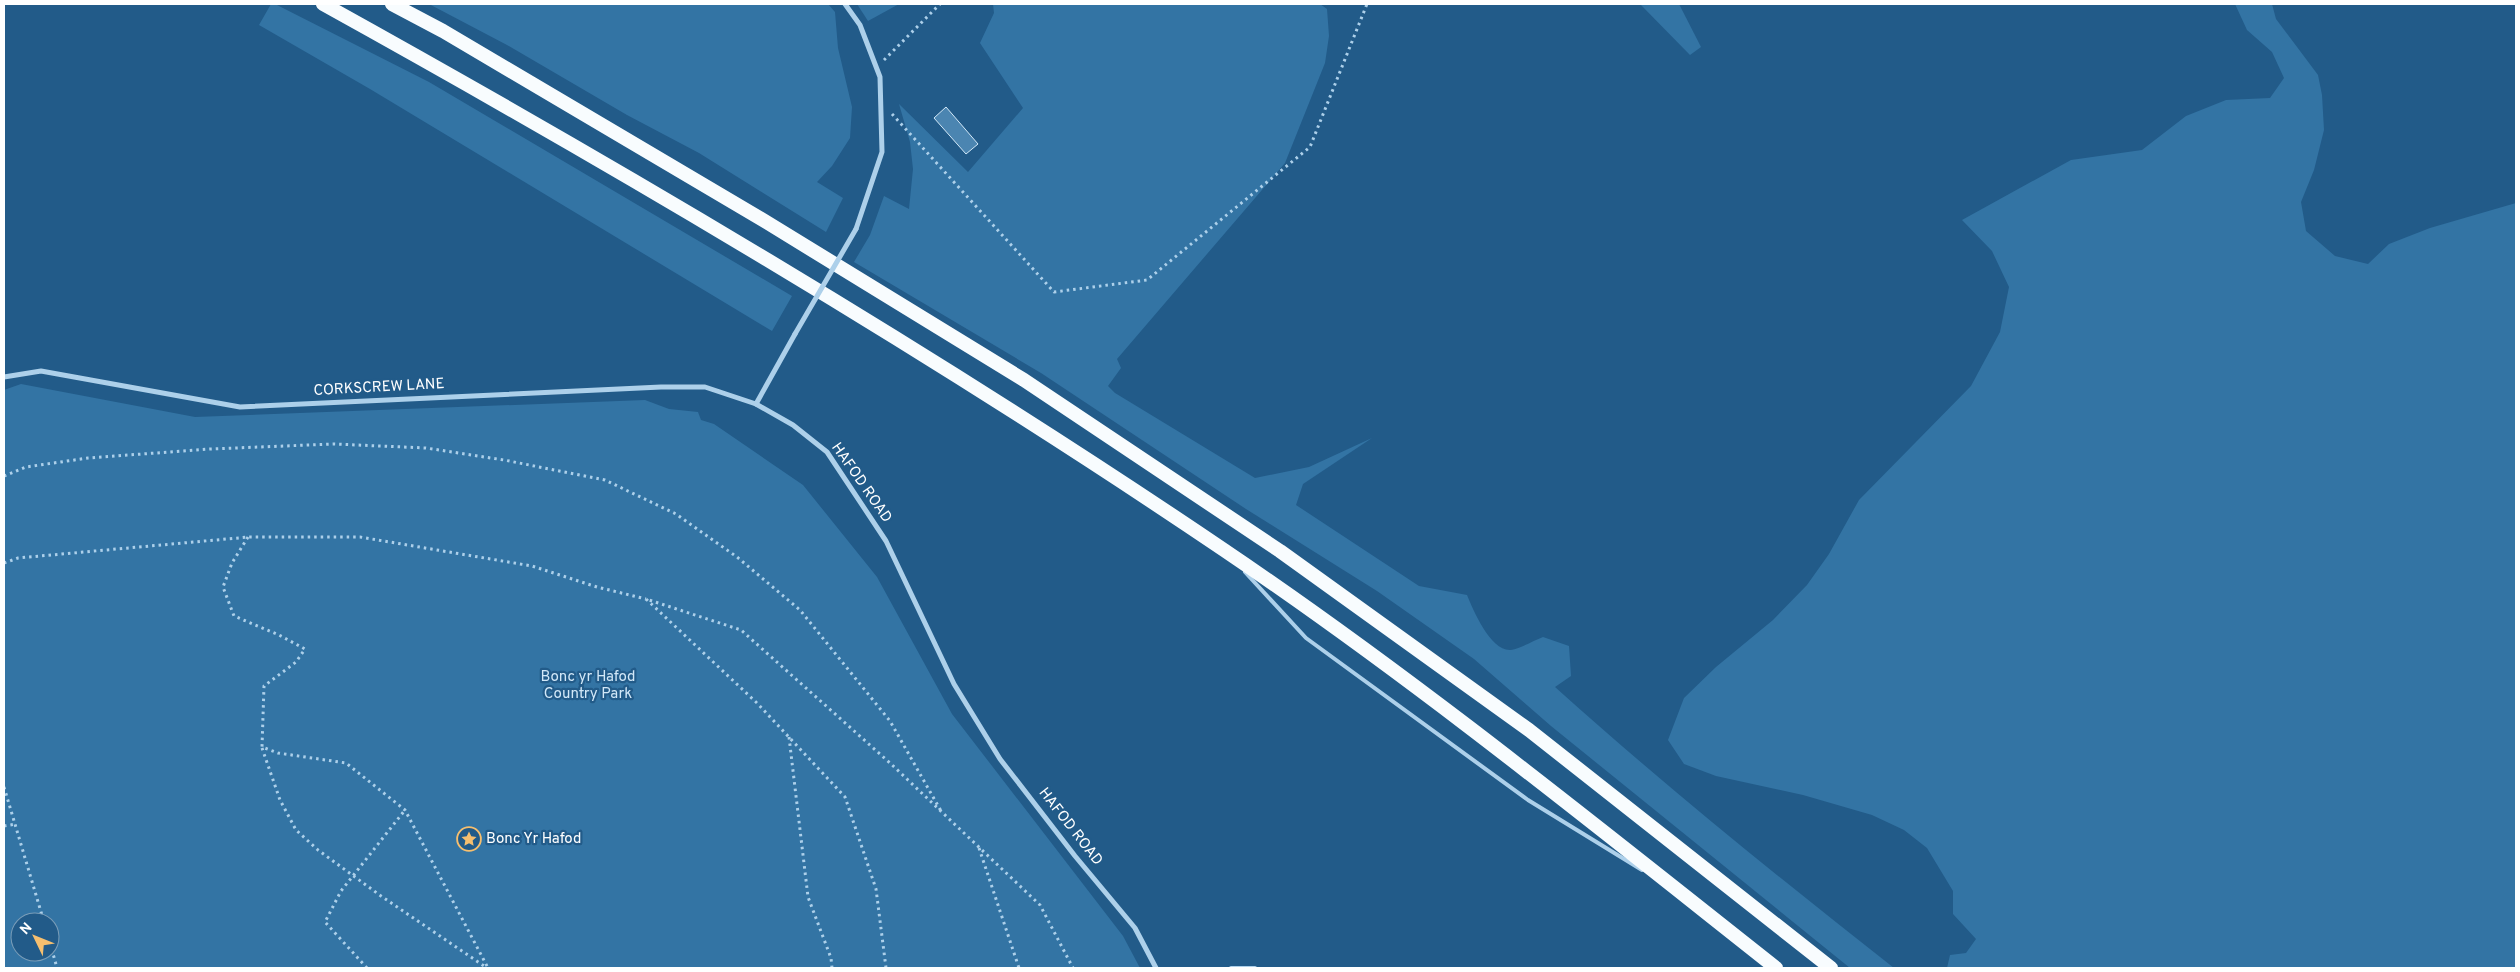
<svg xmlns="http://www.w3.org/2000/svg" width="2520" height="972" viewBox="0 0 2520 972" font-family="Overpass,sans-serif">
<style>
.green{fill:#3374a4;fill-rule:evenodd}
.building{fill:#4b85b1;stroke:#d2e8f8}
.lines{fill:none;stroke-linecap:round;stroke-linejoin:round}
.path{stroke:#add0ea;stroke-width:3;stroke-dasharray:2.5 4;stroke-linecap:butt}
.service{stroke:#add0ea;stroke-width:4}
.minor{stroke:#add0ea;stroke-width:5}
.trunk{stroke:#f8fcfe;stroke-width:14}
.minor-bridge{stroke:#add0ea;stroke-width:5}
.labels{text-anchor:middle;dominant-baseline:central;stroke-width:4.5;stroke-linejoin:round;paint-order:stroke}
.street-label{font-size:15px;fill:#fff;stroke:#225b89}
.park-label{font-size:15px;fill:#d2e8f8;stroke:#225b89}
.poi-label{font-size:15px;fill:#fff;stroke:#225b89;text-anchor:start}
</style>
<rect width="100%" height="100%" fill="#225b89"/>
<g class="green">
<path d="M271 4H275L429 82 792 296 772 331 370 89 259 25Z"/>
<path d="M429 4H828L835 12 838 48 852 107 850 138 832 166 817 182 843 198 826 232 699 153 627 115 507 45Z"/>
<path d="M857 4H899L868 21Z"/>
<path d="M993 4H1320L1327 9 1329 36 1325 63 1285 163 1117 359 1121 368 1108 386 1115 393 1255 478 1309 467 1372 438 1303 484 1296 505 1419 586 1467 595C1473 610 1491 652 1511 650 1521 648 1533 641 1543 637L1569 646 1571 676 1555 687C1664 785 1778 877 1894 968H1850L1551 726 1474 659 1377 591 1246 509 1041 373 854 262 870 235 884 196 909 209 913 169 910 142 899 104 968 172 1023 108 980 43 994 13Z"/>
<path d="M1640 4H1679L1701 47 1690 55Z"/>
<path d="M2235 4H2272L2276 19 2318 75 2322 95 2324 130 2314 170 2301 202 2306 231 2335 256 2368 264 2389 244 2430 228 2516 203V968H1947L1950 955 1966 953 1976 939 1953 914V891L1927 848 1904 830 1872 815 1803 795 1716 776 1684 764 1668 740 1684 698 1716 667 1773 620 1807 585 1829 554 1859 500 1971 386 2000 332 2009 287 1992 251 1962 220 2071 160 2142 150 2186 116 2226 100 2270 98 2284 78 2272 52 2247 30Z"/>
<path d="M21 384 195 417 645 400 669 409 698 412 701 420 714 424 803 485 877 577 952 714 1123 936 1140 968H4V390ZM20 922H50V952H20Z"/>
</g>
<path class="building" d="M946 107 978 144 966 154 934 118Z"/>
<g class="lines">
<g class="path">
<path d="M884 60 940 4"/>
<path d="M892 114 1054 292 1147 280 1310 147 1367 4"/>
<path d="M4 476 26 467 88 458 210 449 334 444 426 448 504 460 605 480 676 514 737 557 800 610 890 721 941 811"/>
<path d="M248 537 232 563 223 587 234 616 279 635 305 649 296 662 264 686 262 747 278 753 346 763 405 810 488 968"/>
<path d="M4 563 18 558 249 537H360L532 566 597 587 646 599"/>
<path d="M789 737 808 897 831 958 832 968"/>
<path d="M262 748 280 800 296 830 318 850 381 896 487 968"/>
<path d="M4 787 44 922"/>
<path d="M4 826 16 824"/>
<path d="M979 848 1019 968"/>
<path d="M50 943 57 968"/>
<path d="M367 968 325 922 341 891 405 810"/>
<path d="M886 968 876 889 845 797 757 703 646 599 741 630 890 763 1040 905 1073 968"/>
</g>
<g class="service">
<path d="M1245 572 1306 638 1528 800 1642 870"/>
<path d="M1231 968H1255"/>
</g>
<g class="minor">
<path d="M845 4 860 25 880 77 882 152 856 229"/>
<path d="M4 377 41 371 240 407 661 387H705L756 404 793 425 827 452 886 541 954 684 1000 759 1075 856 1135 928 1156 968"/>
<path d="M756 404 795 334"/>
</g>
<g class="trunk">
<path d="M323 4C630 174 933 353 1224 550 1415 679 1595 825 1776 968"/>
<path d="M392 4 443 31 763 220 1024 380 1280 551 1529 730 1831 968"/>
</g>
<path class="minor-bridge" d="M795 334 856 229"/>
</g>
<defs>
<g id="sight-ring" transform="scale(1.25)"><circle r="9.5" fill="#225b89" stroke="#f6bf6f" stroke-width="1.5"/><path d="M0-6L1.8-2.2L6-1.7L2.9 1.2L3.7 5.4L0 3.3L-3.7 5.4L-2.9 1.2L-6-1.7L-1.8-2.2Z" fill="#f6bf6f"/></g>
</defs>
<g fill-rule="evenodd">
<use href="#sight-ring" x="469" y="839"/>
</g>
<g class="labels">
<g class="street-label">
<text transform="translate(379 388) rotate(-3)">CORKSCREW LANE</text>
<text transform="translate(861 483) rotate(55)">HAFOD ROAD</text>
<text transform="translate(1070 827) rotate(52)">HAFOD ROAD</text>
</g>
<g class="park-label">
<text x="588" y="677">Bonc yr Hafod<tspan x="588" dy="17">Country Park</tspan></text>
</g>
<g class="poi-label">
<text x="486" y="839">Bonc Yr Hafod</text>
</g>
</g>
<rect width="2520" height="972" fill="none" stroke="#ffffff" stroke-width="10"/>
<g transform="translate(35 937) rotate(313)"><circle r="24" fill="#225b89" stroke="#7a9db8"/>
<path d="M0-4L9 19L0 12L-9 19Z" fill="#f6bf6f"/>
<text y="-8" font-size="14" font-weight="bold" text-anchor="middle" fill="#ffffff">N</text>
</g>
</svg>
